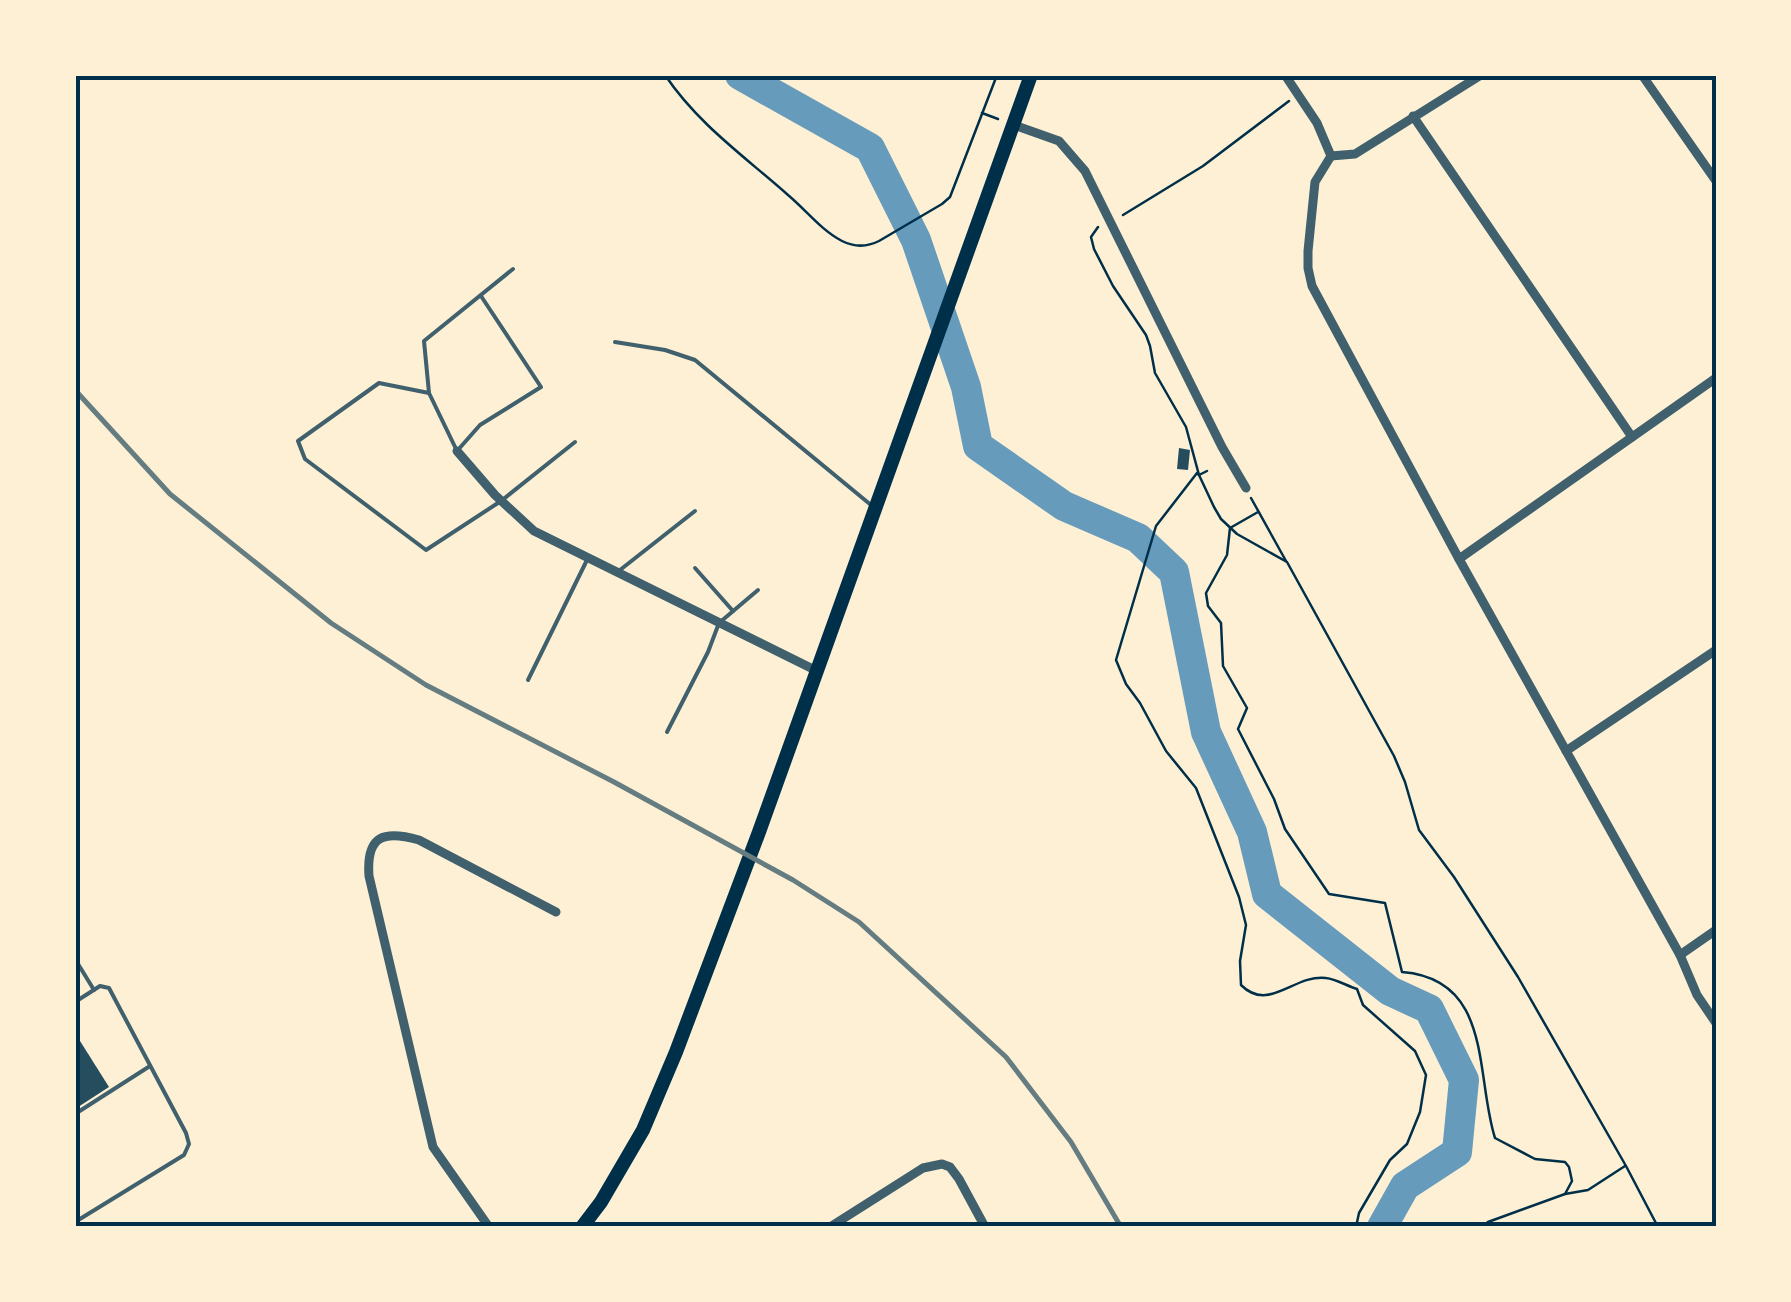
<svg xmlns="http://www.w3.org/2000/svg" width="1791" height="1302" viewBox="0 0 1791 1302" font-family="Roboto,sans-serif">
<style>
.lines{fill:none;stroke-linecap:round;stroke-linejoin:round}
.river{stroke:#669bbc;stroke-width:30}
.building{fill:#264d5e}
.path{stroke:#003049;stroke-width:2.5}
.service{stroke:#3f606c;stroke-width:4}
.minor{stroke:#3f606c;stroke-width:9}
.primary{stroke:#003049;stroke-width:14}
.rail{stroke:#657d81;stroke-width:5}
.neatline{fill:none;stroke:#003049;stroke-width:4}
</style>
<rect width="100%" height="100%" fill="#fdf0d5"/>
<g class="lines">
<path class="river" d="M740 75 870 148 916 240 966 387 978 446 1064 506 1138 538 1174 572 1206 732 1252 832 1267 894 1390 991 1429 1009 1464 1080 1457 1152 1405 1186 1382 1227"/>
</g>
<g class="building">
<path d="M1179 448 1190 450 1188 470 1177 469Z"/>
<path d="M75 1033 109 1087 75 1109Z"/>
</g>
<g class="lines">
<g class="path">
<path d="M665 75C698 124 744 156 788 195 806 210 821 230 842 241 854 247 867 247 879 241L942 204 950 197 997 75"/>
<path d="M982 113 998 119"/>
<path d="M1123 215 1203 166 1289 101"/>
<path d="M1098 227 1091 237 1094 249 1113 286 1146 335 1150 346 1155 373 1186 427 1199 475 1214 507 1221 519 1237 534 1287 562 1394 756 1405 782 1419 830 1454 877 1518 977 1626 1166 1658 1227"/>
<path d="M1207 471 1199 475 1197 473 1156 526 1116 660 1126 684 1140 703 1166 751 1196 788 1239 897 1246 925 1240 961 1241 985C1269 1013 1294 974 1326 978 1336 979 1347 986 1357 989L1363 1005 1415 1051 1426 1075 1420 1112 1407 1144 1390 1160 1359 1213 1356 1227"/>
<path d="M1251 498 1286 561"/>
<path d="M1258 512 1230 528 1227 555 1206 593 1208 606 1221 623 1223 666 1247 708 1238 729 1274 799 1285 829 1329 894 1385 903 1402 972C1493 979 1475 1075 1495 1138L1535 1159 1565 1162 1569 1167 1572 1181 1565 1194 1488 1222 1482 1227"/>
<path d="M1565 1194 1588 1190 1625 1166"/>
</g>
<g class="service">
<path d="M481 296 541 387 480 425 457 451 429 393 424 341 513 269"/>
<path d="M615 342 665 350 695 360 871 505"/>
<path d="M429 393 379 383 298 441 305 459 426 550 501 501 575 442"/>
<path d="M695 568 733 611"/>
<path d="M620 570 695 511"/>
<path d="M528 680 587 560"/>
<path d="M667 732 708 652 719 623 758 590"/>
<path d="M75 959 94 990"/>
<path d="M75 1002 100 986 109 988 186 1133 189 1144 184 1155 75 1222"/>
<path d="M75 1114 150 1066"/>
</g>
<g class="minor">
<path d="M1285 75 1317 123 1331 156"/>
<path d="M1642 75 1716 181"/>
<path d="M1413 116 1632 437"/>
<path d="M1014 125 1059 141 1085 171 1222 447 1246 488"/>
<path d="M1331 156 1315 182 1308 251V268L1312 286 1459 559 1680 955 1697 995 1716 1023"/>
<path d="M1331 156 1355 154 1481 75"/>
<path d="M457 451 495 495 534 531 817 671"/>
<path d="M1459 559 1716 378"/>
<path d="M1566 751 1716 650"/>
<path d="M1680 955 1716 930"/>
<path d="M489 1227 433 1147 369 876C366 835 384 830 419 840L556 912"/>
<path d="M830 1227 923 1168 942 1164 950 1167 959 1179 985 1227"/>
</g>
<path class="primary" d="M582 1227 601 1202 643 1130 676 1052 759 832 1031 75"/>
<path class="rail" d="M75 390 170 494 331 623 426 685 614 782 793 880 859 922 1006 1057 1071 1142 1121 1227"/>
</g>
<rect width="1791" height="1302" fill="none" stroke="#fdf0d5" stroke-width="155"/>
<rect x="78" y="78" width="1636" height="1146" class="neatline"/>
</svg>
